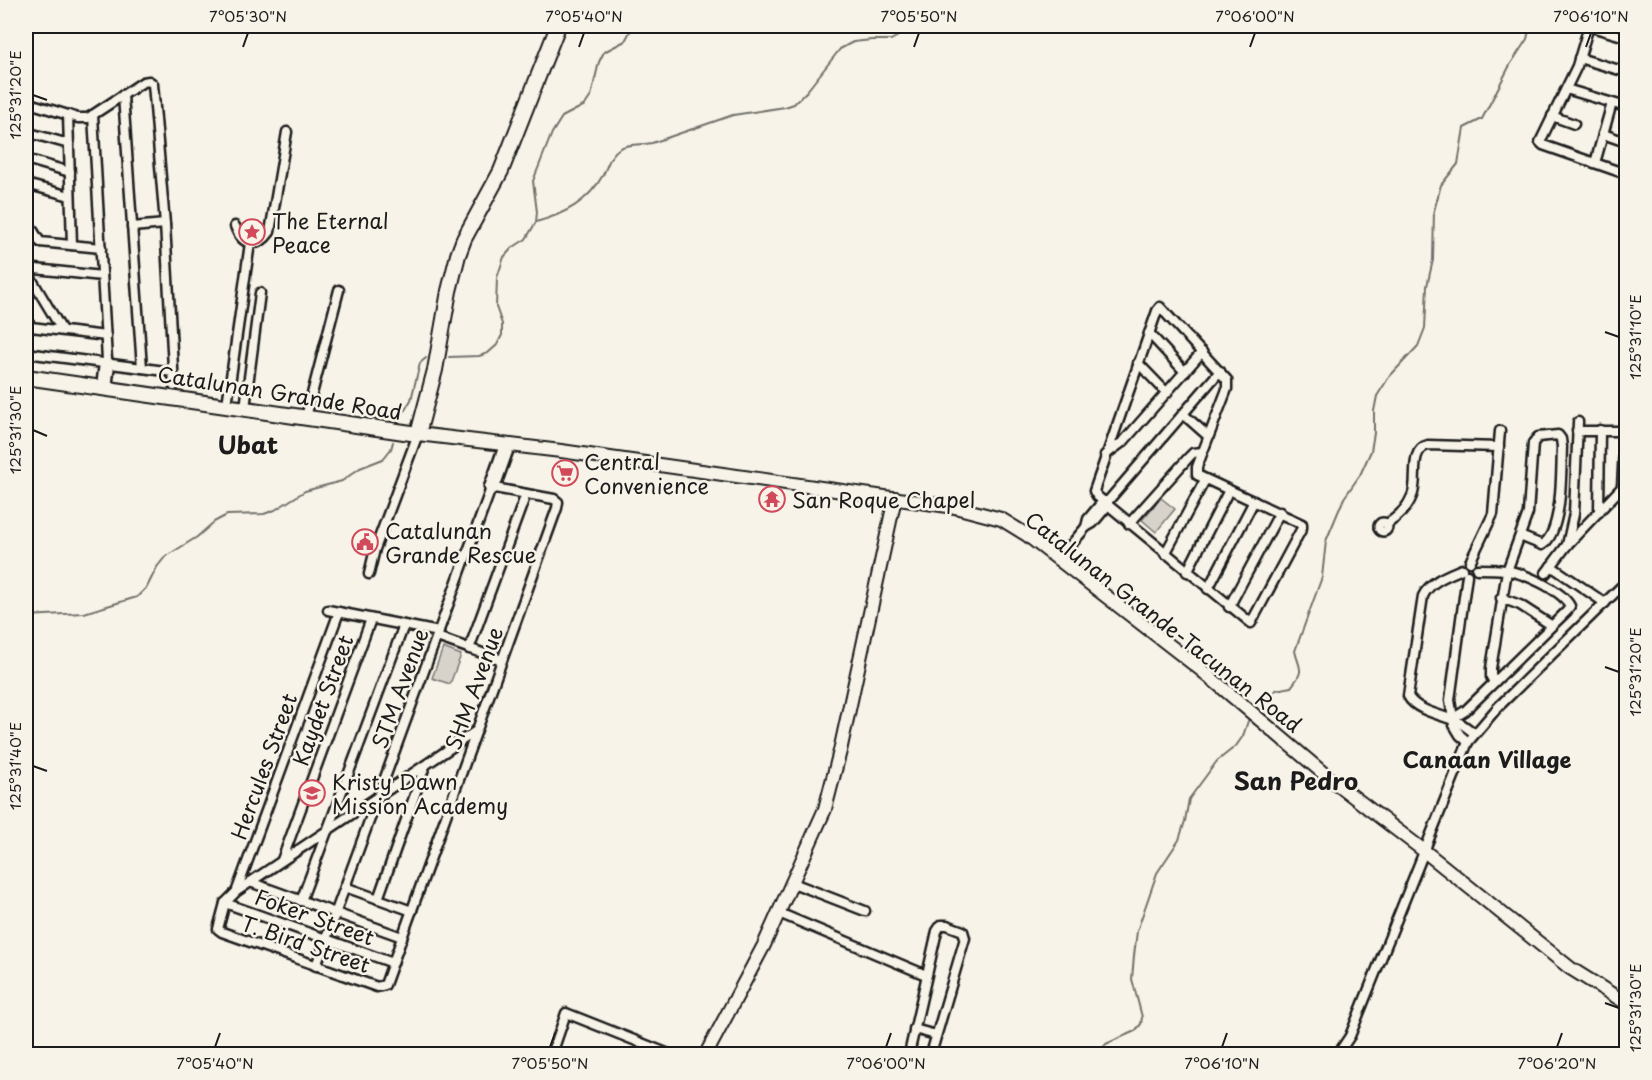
<svg xmlns="http://www.w3.org/2000/svg" width="1652" height="1080" viewBox="0 0 1652 1080" font-family="'Playpen Sans',sans-serif">
<style>
.green{fill:#d7d3cb;stroke:#7a7874;stroke-width:1.5}
.lines{fill:none;stroke-linecap:round;stroke-linejoin:round}
.stream{stroke:#72716c;stroke-width:2}
.street-casing{stroke:#1c1c1c;stroke-width:13}
.secondary-casing{stroke:#1c1c1c;stroke-width:16}
.primary-casing{stroke:#1c1c1c;stroke-width:18}
.street{stroke:#f7f3e8;stroke-width:8}
.secondary{stroke:#f7f3e8;stroke-width:12}
.primary{stroke:#f7f3e8;stroke-width:14}
.ticks{fill:none;stroke:#1c1c1c;stroke-width:2}
.labels{text-anchor:middle;dominant-baseline:central;stroke-width:5;stroke-linejoin:round;paint-order:stroke}
.poi-label{font-size:21px;fill:#1c1c1c;stroke:#f7f3e8;text-anchor:start}
.street-label{font-size:21px;fill:#1c1c1c;stroke:#f7f3e8}
.neighbourhood-label{font-size:22px;font-weight:bold;fill:#1c1c1c;stroke:#f7f3e8}
.quarter-label{font-size:24px;font-weight:bold;fill:#1c1c1c;stroke:#f7f3e8}
.neatline{fill:none;stroke:#1c1c1c;stroke-width:2}
.ticks-label{font-size:15px;text-anchor:middle;fill:#1c1c1c}
</style>
<rect width="100%" height="100%" fill="#f7f3e8"/>
<filter id="ink" filterUnits="userSpaceOnUse"><feTurbulence type="fractalNoise" baseFrequency=".0167" numOctaves="2"/><feDisplacementMap in="SourceGraphic" scale="12" xChannelSelector="R" yChannelSelector="G"/><feConvolveMatrix kernelMatrix="1 2 1 2 8 2 1 2 1" color-interpolation-filters="sRGB"/></filter>
<g filter="url(#ink)">
<g class="green">
<path d="M1161 498 1175 509 1156 532 1142 520Z"/>
<path d="M443 648 461 655 450 684 432 678Z"/>
</g>
<g class="lines">
<g class="stream">
<path d="M536 222C565 214 588 202 603 175 608 165 610 154 620 148 629 143 642 145 652 143L733 115 785 107 794 104 807 91 840 49 853 42 872 40H891L916 26"/>
<path d="M449 357 479 356 488 353 497 345 502 335V324L496 307 497 278 504 257 512 248 526 239 536 222 537 212 533 181 552 133 562 117 585 105 591 96 599 62 604 52 625 41 633 26"/>
<path d="M400 418 411 400 420 363 426 358"/>
<path d="M26 616 84 613 137 597 147 587 157 567 165 557 197 537 214 522 227 515 264 514 275 510 305 491 342 481 360 468 383 459 391 449 393 442"/>
<path d="M1258 704 1276 690 1291 687C1306 669 1299 669 1295 651L1322 577 1326 541 1344 498 1360 475 1371 451 1374 433V411L1377 396 1389 377 1418 346 1425 328 1427 286 1433 260 1434 211 1441 185 1458 164 1464 128 1482 119 1510 65 1527 39 1530 26"/>
<path d="M1098 1054 1106 1044 1135 1031 1141 1024 1142 1017 1132 979 1134 956 1137 931 1157 873 1179 840 1185 821 1189 799 1217 761 1236 746 1243 736 1248 721"/>
</g>
<g class="street-casing">
<g id="street">
<path d="M1588 26 1626 37"/>
<path d="M1589 26 1577 66 1540 142 1543 145 1626 174"/>
<path d="M1579 58 1626 72"/>
<path d="M1566 89 1626 107"/>
<path d="M123 95 142 368"/>
<path d="M26 102 78 118H88L143 82 149 81 153 84 165 224 174 386"/>
<path d="M68 115 72 245"/>
<path d="M93 115 107 360 110 364 107 388"/>
<path d="M1552 116 1574 124"/>
<path d="M26 132 69 144"/>
<path d="M1603 134 1626 142"/>
<path d="M26 159 70 172"/>
<path d="M1595 163 1612 103"/>
<path d="M26 184 70 196"/>
<path d="M26 219 40 242 101 248"/>
<path d="M235 226C242 246 258 249 270 232L287 132"/>
<path d="M132 227 165 224"/>
<path d="M26 268 102 276"/>
<path d="M26 270 62 330"/>
<path d="M1160 307 1227 380V389L1197 467V475L1302 524V528L1251 623 1097 496 1094 491 1157 311Z"/>
<path d="M26 317 31 327 106 336"/>
<path d="M1149 333 1185 372"/>
<path d="M26 353 173 372"/>
<path d="M1138 363 1167 393"/>
<path d="M101 387 104 363 107 361"/>
<path d="M227 405 250 243"/>
<path d="M245 408 260 293"/>
<path d="M1183 414 1208 436"/>
<path d="M306 417 339 290"/>
<path d="M1577 431H1626"/>
<path d="M1105 455 1124 441 1202 352"/>
<path d="M1622 487 1624 447"/>
<path d="M490 491 489 487 504 445"/>
<path d="M1599 512 1600 430"/>
<circle cx="1383" cy="527" r="4.5"/>
<path d="M1129 524 1189 457 1193 453 1202 452"/>
<path d="M1387 524C1398 517 1407 509 1412 496 1419 481 1408 450 1428 445L1499 447"/>
<path d="M1086 527 1088 519 1103 501H1108L1220 371"/>
<path d="M1567 545 1574 514 1578 422"/>
<path d="M1165 554 1205 480"/>
<path d="M1059 559 1086 527 1093 523 1108 505V501"/>
<path d="M1470 562 1493 514 1500 431"/>
<path d="M1551 566 1605 603"/>
<path d="M1462 569C1448 575 1430 581 1423 596L1408 696C1415 710 1440 715 1454 720 1461 722 1468 729 1474 733"/>
<path d="M1187 572 1229 490"/>
<path d="M1546 573 1567 545 1626 483"/>
<path d="M369 574 375 549 418 434"/>
<path d="M1467 575 1450 700 1454 725 1460 735 1468 742"/>
<path d="M1208 589 1254 501"/>
<path d="M1501 598 1520 605 1551 625"/>
<path d="M1229 607 1280 512"/>
<path d="M328 610 439 632"/>
<path d="M437 637 502 660"/>
<path d="M469 649 526 494"/>
<path d="M1494 682 1491 677V668L1507 571 1528 513 1533 443 1538 437 1558 435 1561 439 1562 447C1561 469 1563 533 1542 545L1520 536"/>
<path d="M1452 719 1465 711 1567 611 1570 606C1561 589 1523 573 1505 570 1496 569 1486 569 1477 569"/>
<path d="M476 731 237 891 225 903 218 929 222 932 377 987 385 985 386 982 557 508 558 502 554 499 489 487"/>
<path d="M282 860 371 619"/>
<path d="M250 882 402 937"/>
<path d="M793 883 865 911"/>
<path d="M345 887 412 911"/>
<path d="M237 890 339 612"/>
<path d="M378 899 425 766"/>
<path d="M301 901 404 625"/>
<path d="M225 903 393 963"/>
<path d="M779 913 926 975"/>
<path d="M316 966 490 491 495 488 510 446"/>
<path d="M914 1029 936 1035"/>
<path d="M553 1051 566 1013 669 1054"/>
<path d="M909 1054 937 931 941 925H947L963 931 965 938 931 1054"/>
<path d="M1338 1054 1350 1036 1468 742 1498 707 1626 582"/>
</g>
</g>
<g class="secondary-casing">
<g id="secondary">
<path d="M418 434 561 451 955 507 1001 519 1027 535 1200 669 1329 778 1423 850 1570 968 1626 1003"/>
<path d="M706 1054 764 945 825 809 840 751 895 498"/>
</g>
</g>
<g class="primary-casing">
<path id="primary" d="M26 377 418 434 435 370 449 291 458 255 464 239 501 171 558 26"/>
</g>
<use href="#street" class="street"/>
<use href="#secondary" class="secondary"/>
<use href="#primary" class="primary"/>
</g>
</g>
<path class="ticks" d="M243 47 248 33M579 47 584 33M914 47 919 33M1250 47 1255 33M1586 47 1591 33M33 95 47 100M1605 332 1619 337M33 430 47 436M1605 667 1619 672M33 766 47 771M1605 1003 1619 1008M215 1047 220 1033M550 1047 555 1033M886 1047 891 1033M1222 1047 1227 1033M1557 1047 1562 1033"/>
<defs>
<g id="sight-ring" transform="scale(1.35)"><circle r="9.5" fill="#f7f3e8" stroke="#d1495b" stroke-width="1.5"/><path d="M0-6L1.8-2.2L6-1.7L2.9 1.2L3.7 5.4L0 3.3L-3.7 5.4L-2.9 1.2L-6-1.7L-1.8-2.2Z" fill="#d1495b"/></g>
<g id="supermarket-ring" transform="scale(1.35)"><circle r="9.5" fill="#f7f3e8" stroke="#d1495b" stroke-width="1.5"/><path d="M-6-5.5h2.5l.6 2H6L4.5 2H-2.5L-4.4-4H-6ZM-1.5 3.2a1.3 1.3 0 1 0 .1 0ZM3 3.2a1.3 1.3 0 1 0 .1 0Z" fill="#d1495b"/></g>
<g id="temple-ring" transform="scale(1.35)"><circle r="9.5" fill="#f7f3e8" stroke="#d1495b" stroke-width="1.5"/><path d="M0-6L5-2H3V0L6.5 2.5H4V6H1.5V3h-3V6H-4V2.5H-6.5L-3 0V-2H-5Z" fill="#d1495b"/></g>
<g id="civic-ring" transform="scale(1.35)"><circle r="9.5" fill="#f7f3e8" stroke="#d1495b" stroke-width="1.5"/><path d="M-.6-6.5H3V-4.5H.6V-3L4-1V1h2V6H-6V1h2V-1L-.6-3ZM-1.2 2.5V6h2.4V2.5Z" fill="#d1495b"/></g>
<g id="school-ring" transform="scale(1.35)"><circle r="9.5" fill="#f7f3e8" stroke="#d1495b" stroke-width="1.5"/><path d="M0-5L7-2L0 1L-7-2ZM-4 1L0 2.5L4 1V4Q0 6-4 4Z" fill="#d1495b"/></g>
</defs>
<g fill-rule="evenodd">
<use href="#sight-ring" x="252" y="232"/>
<use href="#supermarket-ring" x="565" y="473"/>
<use href="#temple-ring" x="772" y="499"/>
<use href="#civic-ring" x="365" y="542"/>
<use href="#school-ring" x="312" y="793"/>
</g>
<g class="labels">
<g class="poi-label">
<text x="272" y="220">The Eternal<tspan x="272" dy="24">Peace</tspan></text>
<text x="584" y="461">Central<tspan x="584" dy="24">Convenience</tspan></text>
<text x="792" y="499">San Roque Chapel</text>
<text x="385" y="530">Catalunan<tspan x="385" dy="24">Grande Rescue</tspan></text>
<text x="332" y="781">Kristy Dawn<tspan x="332" dy="24">Mission Academy</tspan></text>
</g>
<g class="street-label">
<text transform="translate(280 392) rotate(9)">Catalunan Grande Road</text>
<text transform="translate(1164 621) rotate(38)">Catalunan Grande-Tacunan Road</text>
<text transform="translate(399 688) rotate(-70)">STM Avenue</text>
<text transform="translate(473 688) rotate(-70)">SHM Avenue</text>
<text transform="translate(322 700) rotate(-70)">Kaydet Street</text>
<text transform="translate(263 766) rotate(-70)">Hercules Street</text>
<text transform="translate(315 916) rotate(20)">Foker Street</text>
<text transform="translate(306 943) rotate(19)">T. Bird Street</text>
</g>
<g class="neighbourhood-label">
<text x="1487" y="758">Canaan Village</text>
</g>
<g class="quarter-label">
<text x="248" y="444">Ubat</text>
<text x="1296" y="780">San Pedro</text>
</g>
</g>
<rect width="1652" height="1080" fill="none" stroke="#f7f3e8" stroke-width="66"/>
<rect x="33" y="33" width="1586" height="1014" class="neatline"/>
<g class="ticks-label">
<text x="248" y="22">7°05'30"N</text>
<text x="584" y="22">7°05'40"N</text>
<text x="919" y="22">7°05'50"N</text>
<text x="1255" y="22">7°06'00"N</text>
<text x="1591" y="22">7°06'10"N</text>
<text transform="translate(16 95) rotate(-90)" y="5">125°31'20"E</text>
<text transform="translate(1636 337) rotate(-90)" y="5">125°31'10"E</text>
<text transform="translate(16 430) rotate(-90)" y="5">125°31'30"E</text>
<text transform="translate(1636 672) rotate(-90)" y="5">125°31'20"E</text>
<text transform="translate(16 766) rotate(-90)" y="5">125°31'40"E</text>
<text transform="translate(1636 1008) rotate(-90)" y="5">125°31'30"E</text>
<text x="215" y="1069">7°05'40"N</text>
<text x="550" y="1069">7°05'50"N</text>
<text x="886" y="1069">7°06'00"N</text>
<text x="1222" y="1069">7°06'10"N</text>
<text x="1557" y="1069">7°06'20"N</text>
</g>
</svg>
